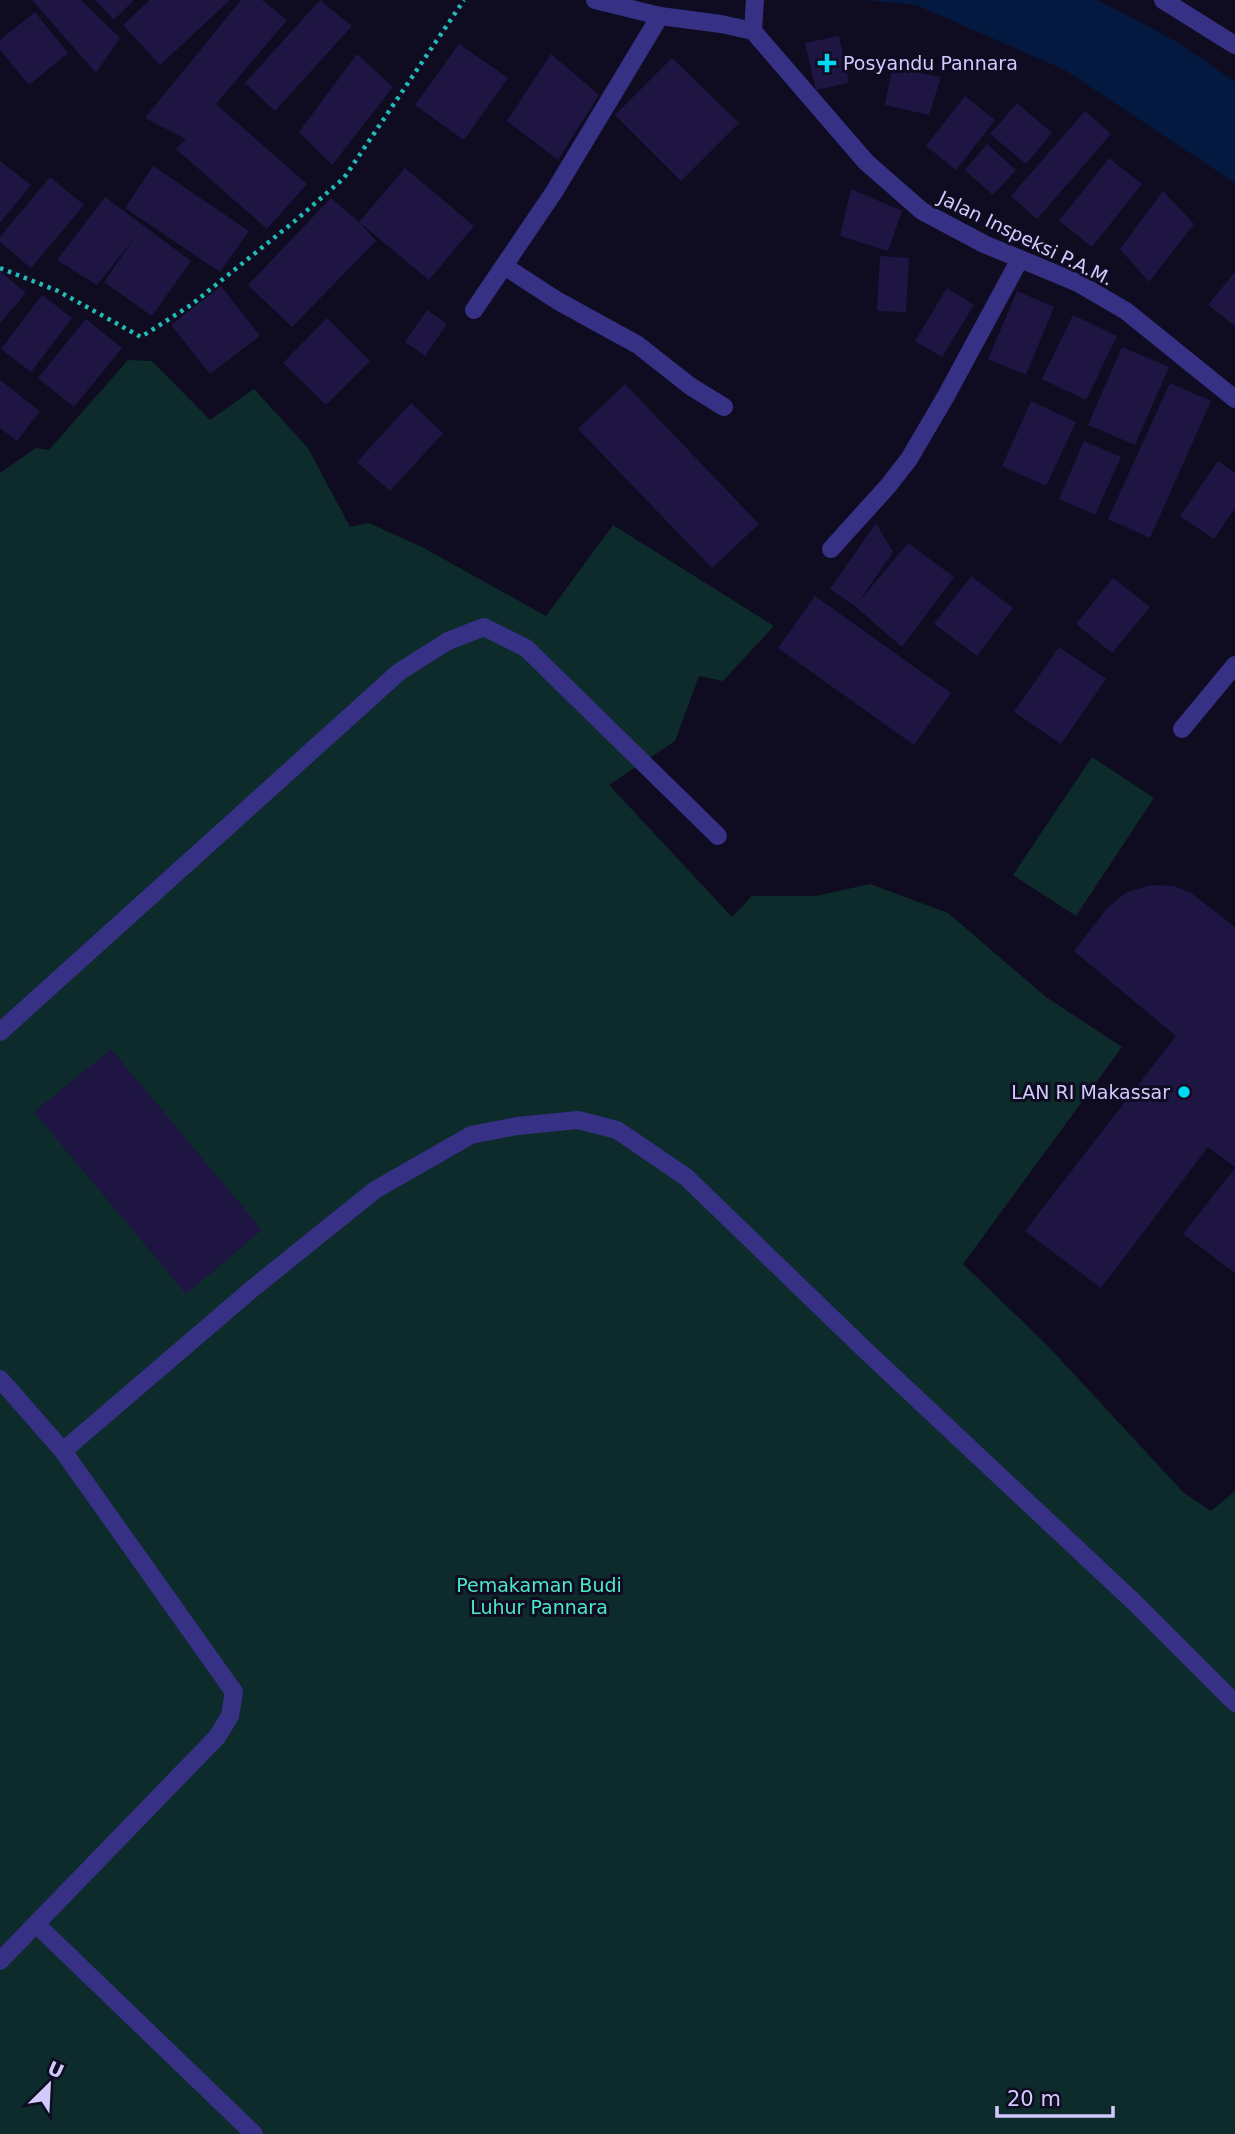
<svg xmlns="http://www.w3.org/2000/svg" width="1235" height="2134" viewBox="0 0 1235 2134" font-family="'DejaVu Sans',sans-serif">
<style>
.green{fill:#0d2b2b}
.water{fill:#041940}
.building{fill:#1f1543}
.lines{fill:none;stroke-linecap:round;stroke-linejoin:round}
.path{stroke:#22bbb6;stroke-width:4.5;stroke-dasharray:3.5 5;stroke-linecap:butt}
.service{stroke:#363184;stroke-width:18}
.minor{stroke:#363184;stroke-width:18}
.tertiary{stroke:#363184;stroke-width:18}
.poi-dot{fill:#00d7f5;stroke:#0f0b21;stroke-width:2.5}
.labels{text-anchor:middle;dominant-baseline:central;stroke-width:6;stroke-linejoin:round;paint-order:stroke}
.poi-label{font-size:19px;fill:#d2caff;stroke:#0f0b21;text-anchor:start}
.street-label{font-size:19px;fill:#d2caff;stroke:#0f0b21}
.park-label{font-size:19px;fill:#4beac6;stroke:#0f0b21}
</style>
<rect width="100%" height="100%" fill="#0f0b21"/>
<g class="green">
<path d="M128 360 152 361 210 420 254 389 308 448 350 527 369 523 424 548 546 616 613 525 774 626 723 681 699 676 675 741 609 785 732 917 752 896H816L870 884 948 913 1046 997 1122 1047 963 1264 1046 1344 1184 1493 1211 1511 1235 1491V2134H0V473L36 448 49 450Z"/>
<path d="M1092 757 1154 798 1076 916 1013 875Z"/>
</g>
<path class="water" d="M867 0H1098L1179 43 1235 82V183L1065 70 916 5Z"/>
<g class="building">
<path d="M32 0H81L120 38 96 73Z"/>
<path d="M95 0H134L114 20Z"/>
<path d="M150 0H230L160 65 123 25Z"/>
<path d="M241 0H262L287 20 216 104 307 184 267 229 176 149 186 139 145 118Z"/>
<path d="M320 0 352 26 275 111 245 83Z"/>
<path d="M35 12 68 53 29 85 0 50V40Z"/>
<path d="M839 36 849 83 816 90 805 43Z"/>
<path d="M459 44 508 78 464 140 415 105Z"/>
<path d="M357 54 393 87 332 165 299 132Z"/>
<path d="M551 54 599 95 558 160 507 121Z"/>
<path d="M672 58 739 123 681 181 615 115Z"/>
<path d="M892 68 941 77 929 115 885 105Z"/>
<path d="M965 96 995 120 956 170 926 146Z"/>
<path d="M1017 103 1052 133 1026 164 990 134Z"/>
<path d="M1085 111 1111 134 1037 219 1011 196Z"/>
<path d="M987 144 1016 170 993 195 965 170Z"/>
<path d="M1109 158 1142 184 1092 247 1059 221Z"/>
<path d="M0 161 31 185 0 223Z"/>
<path d="M153 166 249 231 220 272 125 208Z"/>
<path d="M405 168 474 226 429 280 359 222 376 241 292 327 248 285 331 198 359 222Z"/>
<path d="M50 177 84 205 31 268 0 242V237Z"/>
<path d="M851 189 902 211 888 251 840 236Z"/>
<path d="M1163 191 1194 224 1149 282 1120 249Z"/>
<path d="M105 197 191 261 152 316 104 282 135 237 97 285 57 260Z"/>
<path d="M880 256 909 258 906 312 877 311Z"/>
<path d="M0 271 26 293 0 323Z"/>
<path d="M1235 272V326L1208 305Z"/>
<path d="M221 286 260 336 210 374 171 325Z"/>
<path d="M947 288 974 305 942 357 915 341Z"/>
<path d="M1017 291 1054 307 1026 375 988 359Z"/>
<path d="M42 295 72 318 31 372 1 349Z"/>
<path d="M427 310 447 324 425 356 405 342Z"/>
<path d="M1073 315 1117 336 1086 400 1042 379Z"/>
<path d="M327 318 370 361 326 405 283 363Z"/>
<path d="M86 319 122 348 74 407 38 378Z"/>
<path d="M1122 347 1169 367 1135 445 1088 425Z"/>
<path d="M0 380 40 411 17 441 0 428Z"/>
<path d="M1170 383 1211 401 1150 538 1108 519Z"/>
<path d="M625 384 759 524 712 568 578 429Z"/>
<path d="M1031 401 1076 422 1046 486 1002 466Z"/>
<path d="M411 403 443 433 390 491 357 462Z"/>
<path d="M1084 441 1121 457 1095 515 1059 499Z"/>
<path d="M1218 461 1235 473V508L1214 539 1180 516Z"/>
<path d="M876 523 893 552 857 604 908 543 954 577 902 647 855 606 830 589Z"/>
<path d="M971 576 1013 608 977 656 934 624Z"/>
<path d="M1113 578 1150 607 1112 653 1076 624Z"/>
<path d="M815 596 951 693 914 745 778 648Z"/>
<path d="M1059 647 1106 679 1061 744 1014 712Z"/>
<path d="M1151 885 1174 886 1191 893 1235 927V1167L1208 1147 1101 1288 1025 1231 1176 1036 1074 951 1108 907 1127 892Z"/>
<path d="M111 1049 262 1230 186 1294 34 1112Z"/>
<path d="M1235 1168V1273L1183 1234Z"/>
</g>
<g class="lines">
<path class="path" d="M0 268 58 291 141 337 191 305 296 220 344 178 464 0"/>
<g class="service">
<path d="M504 266 558 301 638 345 690 386 724 407"/>
<path d="M1182 729 1235 665"/>
<path d="M0 1032 399 672 448 641 484 627 526 648 718 836"/>
<path d="M0 1379 63 1451 234 1692 230 1716 217 1737 0 1961"/>
<path d="M63 1451 252 1289 375 1190 471 1135 517 1126 578 1120 617 1130 686 1177 863 1348 1135 1603 1235 1703"/>
<path d="M36 1924 254 2134"/>
</g>
<g class="minor">
<path d="M595 0 660 16 721 24 753 31 866 162 922 211 984 244 1078 283 1126 311 1235 399"/>
<path d="M753 31 755 0"/>
<path d="M474 310 554 192 660 16"/>
<path d="M831 549 888 486 909 459 946 396 1020 259"/>
</g>
<path class="tertiary" d="M1163 0 1235 45"/>
</g>
<g class="poi-dot">
<path d="M823.5 52.5h7v7h7v7h-7v7h-7v-7h-7v-7h7z"/>
<circle cx="1184" cy="1092" r="7"/>
</g>
<g class="labels">
<g class="poi-label">
<text x="843" y="63">Posyandu Pannara</text>
<text x="1170" y="1092" text-anchor="end">LAN RI Makassar</text>
</g>
<g class="street-label">
<text transform="translate(1026 238) rotate(26)">Jalan Inspeksi P.A.M.</text>
</g>
<g class="park-label">
<text x="539" y="1585">Pemakaman Budi<tspan x="539" dy="22">Luhur Pannara</tspan></text>
</g>
</g>
<g transform="translate(49 2085) rotate(24)" stroke="#0f0b21" stroke-width="5" paint-order="stroke">
<path d="M0-5L12 26L0 18L-12 26Z" fill="#d2caff"/>
<text y="-10" font-size="19" font-weight="bold" text-anchor="middle" fill="#d2caff">U</text>
</g>
<path d="M997 2106v10h116v-10" fill="none" stroke="#d2caff" stroke-width="3.5"/>
<text x="1007" y="2106" font-size="21" fill="#d2caff" stroke="#0f0b21" stroke-width="5" paint-order="stroke">20 m</text>
</svg>
